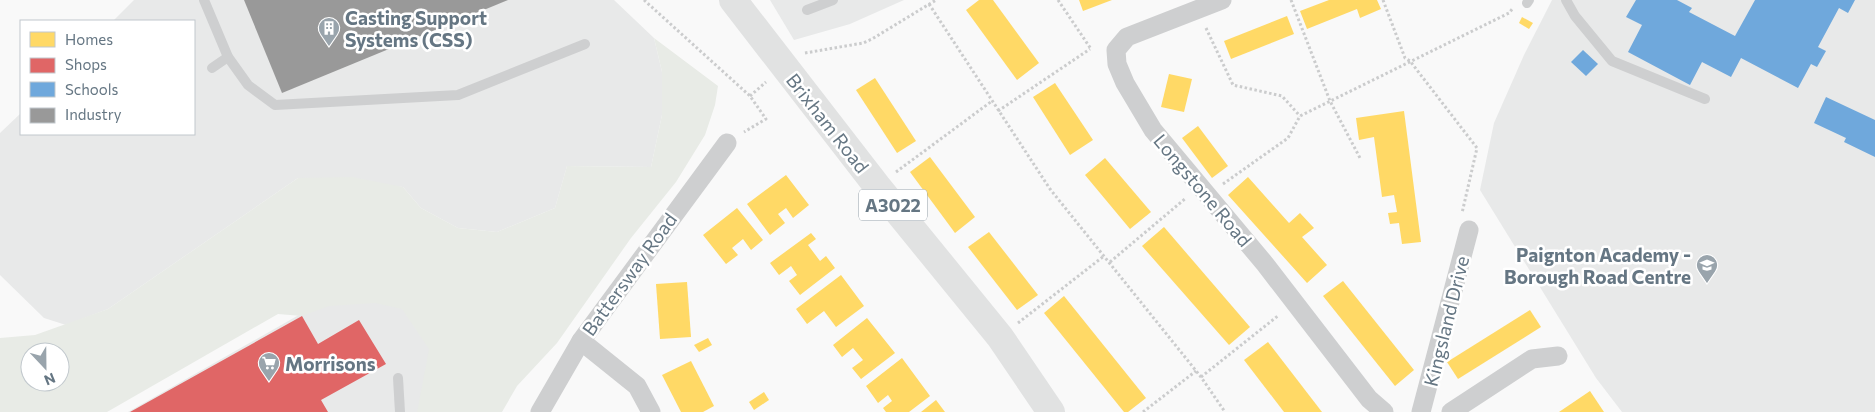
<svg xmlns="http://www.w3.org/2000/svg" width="1875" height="412" viewBox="0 0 1875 412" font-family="Commissioner,sans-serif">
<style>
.built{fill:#e8e9e9}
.green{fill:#e8ebe6;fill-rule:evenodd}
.homes{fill:#ffd966}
.shops{fill:#e06666}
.schools{fill:#6fa8dc}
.industry{fill:#999}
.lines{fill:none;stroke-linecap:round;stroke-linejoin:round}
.path{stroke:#cbcccd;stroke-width:3;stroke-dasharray:2.5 2.5;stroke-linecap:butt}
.service{stroke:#cecfd0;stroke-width:10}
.minor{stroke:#cecfd0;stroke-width:19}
.primary{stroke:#e1e2e2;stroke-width:28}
.labels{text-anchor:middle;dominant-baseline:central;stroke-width:5;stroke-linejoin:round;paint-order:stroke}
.shield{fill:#fff;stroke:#939fa8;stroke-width:1}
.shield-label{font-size:18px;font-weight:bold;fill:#657683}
.poi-label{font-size:19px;font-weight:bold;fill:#657683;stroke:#fff;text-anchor:start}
.street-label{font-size:19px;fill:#657683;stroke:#fff}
</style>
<rect width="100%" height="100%" fill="#f9f9f9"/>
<g class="built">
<path d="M134 0H614L654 38 662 72V115L651 167 567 166 555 208 497 232 458 228 421 208 403 187 298 178 108 309 66 325 44 318 0 275V133L21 113V134H194V21H113Z"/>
<path d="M770 0H904L850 24 794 40Z"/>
<path d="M1552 0H1875V412H1622L1596 378 1480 190 1494 123 1524 55Z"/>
<path d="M348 287H394L437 335 434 412H128Z"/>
</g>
<path class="green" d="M654 38 718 86 715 105 705 135 676 182 631 238 557 343 517 386 502 412H417L429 349 402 309 375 303 329 306 302 316 278 314 107 412H0V338L35 335 108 309 298 178 352 177 403 187 421 208 458 228 497 232 555 208 567 166 651 167 662 115V72ZM30 352H60V382H30Z"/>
<g class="homes">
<path d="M979 0H993L1039 63 1017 80 966 10Z"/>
<path d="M1079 0H1112L1083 11Z"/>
<path d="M1329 0H1377L1381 9 1360 18 1357 9 1307 29 1300 11Z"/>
<path d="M1287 16 1294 34 1231 59 1224 41Z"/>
<path d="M1522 17 1533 23 1529 29 1519 23Z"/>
<path d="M1169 74 1192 79 1184 112 1161 107Z"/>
<path d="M875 78 916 141 897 153 856 90Z"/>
<path d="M1055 83 1093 140 1070 155 1033 97Z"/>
<path d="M1404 111 1421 242 1402 244 1399 223 1390 224 1388 213 1397 212 1394 195 1382 197 1374 137 1359 140 1356 118Z"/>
<path d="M1198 126 1228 166 1212 178 1182 138Z"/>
<path d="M930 157 975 217 955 233 910 172Z"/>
<path d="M1105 158 1151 212 1130 229 1085 175Z"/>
<path d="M786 175 809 205 793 218 786 208 778 214 785 223 770 235 747 204Z"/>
<path d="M1248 177 1289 223 1300 213 1314 228 1302 237 1327 265 1307 283 1228 195Z"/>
<path d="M737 208 763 240 751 250 743 239 732 248 738 255 726 264 703 235Z"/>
<path d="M1164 227 1250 327 1229 345 1142 246Z"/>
<path d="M989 232 1038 295 1017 310 968 247Z"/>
<path d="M811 233 816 239 808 245 820 261 826 256 835 268 800 295 789 281 797 275 791 266 779 275 770 263Z"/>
<path d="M841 275 864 306 836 327 824 311 807 324 796 309Z"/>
<path d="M1343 281 1414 370 1395 386 1323 296Z"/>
<path d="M687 282 691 337 660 339 656 284Z"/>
<path d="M1064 296 1146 398 1128 412H1124L1044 313Z"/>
<path d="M1530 310 1541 327 1458 379 1447 362Z"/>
<path d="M867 318 895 353 861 379 852 368 863 360 853 348 842 357 833 345Z"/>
<path d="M708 338 712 345 699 352 694 345Z"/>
<path d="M1268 342 1322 412H1284L1244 360Z"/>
<path d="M902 358 930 396 909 412H886L883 408 892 401 888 395 878 403 866 386Z"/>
<path d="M691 361 714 406 703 412H681L662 375Z"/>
<path d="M1590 391 1604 412H1559Z"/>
<path d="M764 392 769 400 754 410 749 402Z"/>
<path d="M936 400 945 412H921Z"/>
</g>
<path class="shops" d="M302 316 318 344 359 320 386 364 321 400 328 412H130Z"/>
<g class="schools">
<path d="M1636 0H1677L1692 8 1689 12 1735 36 1755 0H1855L1848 13 1839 8 1818 47 1826 51 1817 67 1811 64 1798 88 1741 58 1731 77 1702 62 1690 85 1628 52 1642 25 1626 17Z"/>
<path d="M1583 50 1598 64 1586 76 1571 62Z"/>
<path d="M1826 97 1875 120V157L1844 142 1846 138 1814 123Z"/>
</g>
<path class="industry" d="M244 0H508L282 93Z"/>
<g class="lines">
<g class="path">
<path d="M644 0 750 96 766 119 744 132"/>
<path d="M1058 0 1091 49"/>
<path d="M1291 0 1330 101 1360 158"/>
<path d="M1383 0 1405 58 1410 61 1477 148 1462 213"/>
<path d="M929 4 1050 189 1201 377 1225 412"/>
<path d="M1206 28 1233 85 1282 96 1300 116"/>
<path d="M805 53 863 43 872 39 936 0"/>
<path d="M750 96 766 82"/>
<path d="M998 111 1090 49"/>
<path d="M896 172 992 101"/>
<path d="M1223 184 1288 138 1300 116 1509 13 1513 8"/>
<path d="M1110 262 1186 198"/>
<path d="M1018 323 1104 256"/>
<path d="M1201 377 1279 315"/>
<path d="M1143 412 1196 371"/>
</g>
<g class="service">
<path d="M204 0 228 57 248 85 275 105 458 95 585 44"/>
<path d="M1566 0 1575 16 1612 61 1705 99"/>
<path d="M1527 3 1529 0"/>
<path d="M807 10 833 0"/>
<path d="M212 68 228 57"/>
<path d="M398 378 400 412"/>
</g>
<g class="minor">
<path d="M1222 0 1127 37 1116 50 1117 64 1125 83 1153 130 1265 264 1369 399 1384 412"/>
<path d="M581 341 637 386 651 412"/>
<path d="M540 412 581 341 727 143"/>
<path d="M1421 412 1469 230"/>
<path d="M1451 412 1532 359 1558 356"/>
</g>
<path class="primary" d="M733 0 877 186 1000 337 1051 412"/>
</g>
<defs>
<g id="building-pin" transform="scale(1.125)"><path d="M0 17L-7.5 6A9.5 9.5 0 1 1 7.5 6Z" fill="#99a4ac" stroke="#fff"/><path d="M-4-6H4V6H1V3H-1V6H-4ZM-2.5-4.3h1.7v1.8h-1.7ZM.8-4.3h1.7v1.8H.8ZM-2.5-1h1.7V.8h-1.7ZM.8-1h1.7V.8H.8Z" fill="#fff"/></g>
<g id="school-pin" transform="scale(1.125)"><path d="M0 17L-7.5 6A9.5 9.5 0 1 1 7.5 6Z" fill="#99a4ac" stroke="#fff"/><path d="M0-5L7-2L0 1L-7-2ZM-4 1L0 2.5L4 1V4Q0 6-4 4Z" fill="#fff"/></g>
<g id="supermarket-pin" transform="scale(1.125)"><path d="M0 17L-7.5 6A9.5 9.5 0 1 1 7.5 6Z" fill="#99a4ac" stroke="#fff"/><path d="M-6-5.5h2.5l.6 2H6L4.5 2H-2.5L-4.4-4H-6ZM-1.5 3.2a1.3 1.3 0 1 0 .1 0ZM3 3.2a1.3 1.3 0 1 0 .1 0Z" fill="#fff"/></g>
</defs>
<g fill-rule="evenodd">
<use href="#building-pin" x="329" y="28"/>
<use href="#school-pin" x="1707" y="265"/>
<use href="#supermarket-pin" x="269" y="363"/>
</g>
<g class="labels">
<rect class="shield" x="859" y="189.5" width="68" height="31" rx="4"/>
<g class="shield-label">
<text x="893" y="205">A3022</text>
</g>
<g class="poi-label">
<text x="345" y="17">Casting Support<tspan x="345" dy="22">Systems (CSS)</tspan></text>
<text x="1691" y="254" text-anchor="end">Paignton Academy -<tspan x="1691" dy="22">Borough Road Centre</tspan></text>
<text x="285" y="363">Morrisons</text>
</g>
<g class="street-label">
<text transform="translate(828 123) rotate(52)">Brixham Road</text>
<text transform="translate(1203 190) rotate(50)">Longstone Road</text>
<text transform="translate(629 274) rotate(-54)">Battersway Road</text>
<text transform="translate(1446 321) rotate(-76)">Kingsland Drive</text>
</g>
</g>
<rect x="20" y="20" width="175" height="115" fill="#ffffff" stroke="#c1c8cd"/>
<rect x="30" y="32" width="25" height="15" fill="#ffd966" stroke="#c1c8cd"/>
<text x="65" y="45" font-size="15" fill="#657683">Homes</text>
<rect x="30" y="58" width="25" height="15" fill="#e06666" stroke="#c1c8cd"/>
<text x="65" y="70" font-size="15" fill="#657683">Shops</text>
<rect x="30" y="82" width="25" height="15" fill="#6fa8dc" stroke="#c1c8cd"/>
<text x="65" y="95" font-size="15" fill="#657683">Schools</text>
<rect x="30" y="108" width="25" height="15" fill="#999999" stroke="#c1c8cd"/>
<text x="65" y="120" font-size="15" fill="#657683">Industry</text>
<g transform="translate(45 367) rotate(158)"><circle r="24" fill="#ffffff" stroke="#c1c8cd"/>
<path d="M0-4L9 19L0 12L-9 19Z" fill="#99a4ac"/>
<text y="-8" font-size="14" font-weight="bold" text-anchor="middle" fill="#657683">N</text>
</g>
</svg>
